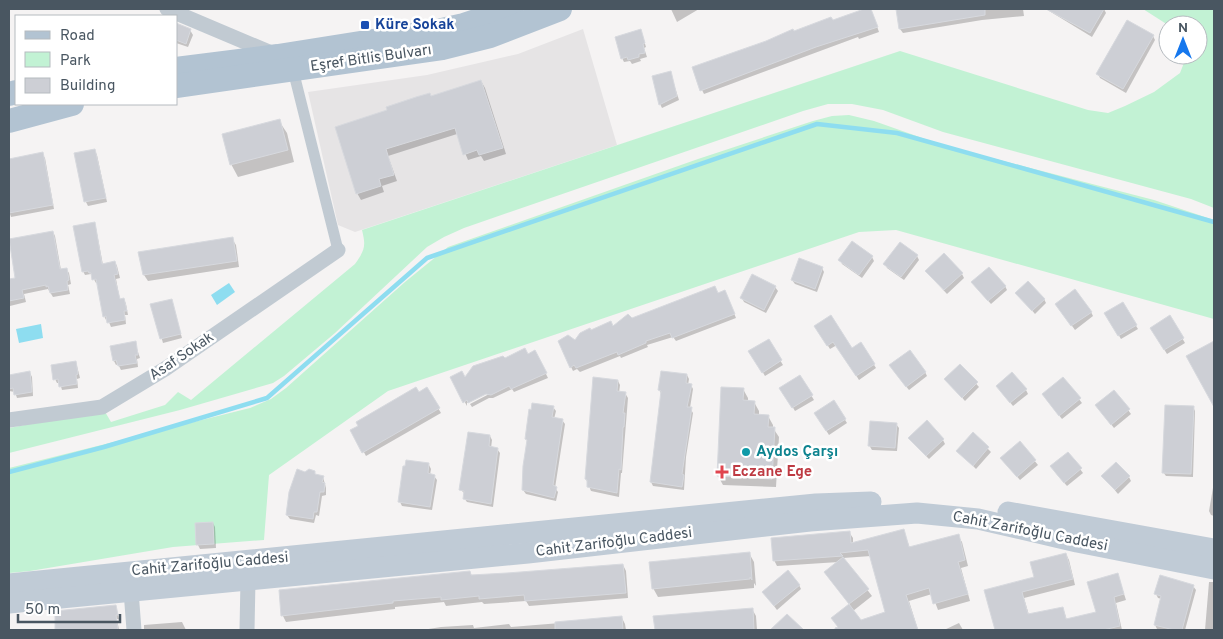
<svg xmlns="http://www.w3.org/2000/svg" width="1223" height="639" viewBox="0 0 1223 639" font-family="Overpass,sans-serif">
<style>
.education{fill:#e6e4e5}
.green{fill:#c2f2d4}
.water{fill:#8eddf0}
.shadow{fill:#0003;fill-rule:evenodd}
.lines{fill:none;stroke-linecap:round;stroke-linejoin:round}
.stream{stroke:#8eddf0;stroke-width:4.5}
.building{fill:#cdcfd5;stroke:#d7d9de}
.pedestrian{stroke:#c1cad2;stroke-width:11}
.minor{stroke:#c1cad2;stroke-width:15}
.secondary{stroke:#c0cbd6;stroke-width:21}
.primary{stroke:#b2c3d2;stroke-width:24}
.transit-dot{fill:#1a4fb4;stroke:#fff;stroke-width:2}
.culture-dot{fill:#0f9aa8;stroke:#fff;stroke-width:2}
.health-dot{fill:#e0444e;stroke:#fff;stroke-width:2}
.labels{text-anchor:middle;dominant-baseline:central;stroke-width:5;stroke-linejoin:round;paint-order:stroke}
.transit-label{font-size:15px;font-weight:bold;fill:#164399;stroke:#fff;text-anchor:start}
.street-label{font-size:15px;fill:#495661;stroke:#fff}
.culture-label{font-size:15px;font-weight:bold;fill:#0d838f;stroke:#fff;text-anchor:start}
.health-label{font-size:15px;font-weight:bold;fill:#be3a42;stroke:#fff;text-anchor:start}
</style>
<rect width="100%" height="100%" fill="#f5f3f3"/>
<path class="education" d="M583 29 617 145 355 232 338 225 308 92 427 75 518 54Z"/>
<g class="green">
<path d="M1143 9H1214V208L1191 199 943 132 883 110 852 104H828L803 111 464 228 444 237 427 247 335 333 284 376 273 383 180 410 9 453V428L104 410 111 422 165 405 178 392 191 400 355 264C365 250 366 246 362 230L900 51 1088 110 1108 113 1125 106 1154 92 1180 73 1187 55H1198V25H1168Z"/>
<path d="M849 115 874 121 945 146 1154 200 1214 220V319L896 230 859 232 388 391 269 475 264 540 173 547 30 571 9 573V468L250 408 271 399 286 388 405 282 448 247 698 159 813 121 832 116Z"/>
</g>
<g class="water">
<path d="M229 283 235 292 217 305 211 295Z"/>
<path d="M41 324 43 338 19 343 16 329Z"/>
</g>
<g class="shadow">
<path d="M671 9H699L677 22Z"/>
<path d="M867 9H870L872 12 879 32 859 39 858 37 704 94 702 90 794 32 832 21Z"/>
<path d="M897 9H1023L1024 16 982 20 903 33 900 29Z"/>
<path d="M1046 9H1104L1106 13 1092 37Z"/>
<path d="M176 24 190 30 193 35 188 47 176 43Z"/>
<path d="M641 31 646 47 644 48 647 57 640 59 641 61 632 64 630 61 624 62 622 58Z"/>
<path d="M1153 36 1155 40 1126 93 1100 78 1098 74Z"/>
<path d="M670 72 679 100 662 108 660 104Z"/>
<path d="M481 81 485 88 506 154 484 161 481 156 468 160 457 134 388 156 397 181 382 186 384 192 361 200 357 193 388 111Z"/>
<path d="M279 121 287 133 294 162 238 177 231 164Z"/>
<path d="M95 151 97 155 107 202 88 206 86 202 76 154Z"/>
<path d="M42 154 45 158 54 209 11 217 9 211V160Z"/>
<path d="M94 223 96 228 103 265 115 262 117 266 120 278 116 279 120 300 124 299 126 304 128 315H125L126 324 111 327 108 320H106L104 316 98 283H96L91 274 85 275 83 271Z"/>
<path d="M53 232 55 236 61 270 66 269 69 273 71 284 68 285 70 294 53 297 48 289 24 294 26 302 10 306 9 280 17 279Z"/>
<path d="M232 239 236 245 239 267 148 281 144 275Z"/>
<path d="M917 256 919 260 904 280 887 268 885 264Z"/>
<path d="M872 257 874 261 862 278 842 264 840 260Z"/>
<path d="M822 268 824 272 817 292 795 284 792 280Z"/>
<path d="M962 274 964 278 947 294 929 275Z"/>
<path d="M975 286H1005L1007 290 991 304Z"/>
<path d="M775 287 778 291 766 313 744 302 742 298Z"/>
<path d="M1017 293 1044 299 1046 303 1035 314Z"/>
<path d="M718 294 727 296 736 318 676 341 673 337 647 345 648 347 621 358 620 356 580 372 577 369 573 371 559 342H575L591 331 613 327Z"/>
<path d="M171 300 182 338 163 343 152 305Z"/>
<path d="M1122 303 1138 329 1121 339 1106 314Z"/>
<path d="M1059 308 1091 312 1093 316 1075 330Z"/>
<path d="M1170 317 1185 343 1167 354 1151 328Z"/>
<path d="M816 327 852 350 861 344 876 368 859 380 837 345 830 349Z"/>
<path d="M768 340 783 365 765 376 750 351Z"/>
<path d="M135 343 140 358 137 359 138 367 121 370 118 364 116 365 114 361 111 347Z"/>
<path d="M1212 344 1214 348V398H1211Z"/>
<path d="M535 352 548 378 514 392 512 389 493 398H489L472 407 470 404 493 392 491 390 467 403V406L451 377 465 379 504 360 527 356Z"/>
<path d="M76 362 80 378 77 379 78 388 62 390 60 383H57L55 379Z"/>
<path d="M960 366 979 387 965 401 946 379Z"/>
<path d="M893 370 925 372 927 376 909 390Z"/>
<path d="M30 373 32 377 33 396 17 398 15 392 9 391V376Z"/>
<path d="M687 375 689 379 688 385H691L693 389 690 408 693 413 686 457 684 490 653 486 651 482 662 395 659 390Z"/>
<path d="M800 377 814 400 795 411 781 388Z"/>
<path d="M1063 379 1082 403 1062 419 1046 399Z"/>
<path d="M618 381 620 385 619 393H625L628 398 622 473H621L619 497 591 491 586 479Z"/>
<path d="M427 389 441 413 366 456 352 430Z"/>
<path d="M743 389 748 398V402H754L759 411V415L768 416 773 425V428L779 437 776 487 723 485 718 476Z"/>
<path d="M1000 390H1026L1028 394 1013 406Z"/>
<path d="M1114 391 1131 414 1114 428 1099 409Z"/>
<path d="M834 402 847 423 829 435 815 413Z"/>
<path d="M553 407 556 411 554 419 562 420 565 424 555 488 558 492 556 501 526 494 523 490 528 441Z"/>
<path d="M1193 407 1195 411 1193 477 1166 476 1163 472Z"/>
<path d="M896 424 899 428 897 451 872 450 869 445Z"/>
<path d="M973 434 991 452 976 469 958 451Z"/>
<path d="M490 436 492 440 491 448 497 449 500 453 493 507 467 502 464 498 465 494 461 490Z"/>
<path d="M943 440 945 444 929 459 912 442Z"/>
<path d="M1020 443 1038 465 1020 480 1004 462Z"/>
<path d="M1068 453 1083 473 1067 486 1054 471Z"/>
<path d="M429 465 431 469 430 475 434 476 437 480 432 510 402 506 400 502Z"/>
<path d="M314 472 316 476 323 477 326 488V495L322 496 319 516 316 515 314 523 290 519 287 515 305 473Z"/>
<path d="M1103 476 1129 477 1131 481 1118 494Z"/>
<path d="M1214 482V516L1211 515 1209 511Z"/>
<path d="M213 523 215 527 216 548 200 549 198 545Z"/>
<path d="M903 530 910 548 958 536 962 542 968 566 961 568 970 601 938 610 932 594 909 601 918 630H841L836 624 850 605 825 573 839 562 777 566 774 560 849 532 853 538V544ZM871 556 887 613 860 621 853 611 872 596 843 558Z"/>
<path d="M749 553 754 562 756 586 754 583V588L658 597 653 588Z"/>
<path d="M1066 554 1069 560 1075 585 1024 598 1029 615 1063 608 1067 620 1097 613 1118 575 1126 600 1116 603 1122 630H995L986 591 1035 578Z"/>
<path d="M623 565 626 571 628 598 529 606 526 601 484 604 482 602 446 606 444 602 395 607V609L286 622 283 616 280 591 470 572 472 576Z"/>
<path d="M1209 582H1214V630H1205Z"/>
<path d="M799 585 801 589 777 610 768 598Z"/>
<path d="M1193 586 1196 590 1185 630 1157 629 1155 625 1162 599 1158 598 1156 594Z"/>
<path d="M116 607 119 619H117L119 630H94L92 609Z"/>
<path d="M752 609 756 616 757 630H656L655 617Z"/>
<path d="M56 612 81 614 80 630H57Z"/>
<path d="M622 618 625 624 626 630H422L441 627 473 625 474 628 509 624 511 627Z"/>
<path d="M182 622 186 630H144V625Z"/>
<path d="M959 623 963 630H944Z"/>
</g>
<g class="lines">
<path class="stream" d="M9 472 104 447 267 398 427 258 817 124 897 133 1214 222"/>
</g>
<g class="building">
<path d="M864 9H871L878 27 816 47 700 91 692 67 766 41 793 29 794 31 831 17 833 20Z"/>
<path d="M896 9H985V15L899 29Z"/>
<path d="M1046 9H1104L1090 33Z"/>
<path d="M1127 20 1154 35 1123 89 1096 74Z"/>
<path d="M176 23 191 29 186 44 176 40Z"/>
<path d="M641 29 645 43 643 44 645 53 639 54V57L628 60 627 57 621 59 615 37Z"/>
<path d="M671 71 677 96 659 105 652 76Z"/>
<path d="M481 80 503 148 479 155 477 150 463 155 455 128 386 149 394 175 379 179 381 186 356 194 335 127 387 110 386 107 416 97 430 93 431 96Z"/>
<path d="M280 119 288 150 230 165 222 134Z"/>
<path d="M95 149 106 198 84 202 74 153Z"/>
<path d="M43 152 53 205 9 213V159Z"/>
<path d="M95 222 102 264 115 261 118 274 114 275 120 299 124 298 127 311H124L125 320 107 323 106 316 103 317 96 279 92 280 91 273H89L88 271 82 272 73 226Z"/>
<path d="M53 231 60 269 67 268 69 280 67 281 68 290 50 293 48 286 46 287V285L22 290 24 298 9 301V279L15 278 9 239Z"/>
<path d="M233 237 237 261 143 275 138 252Z"/>
<path d="M852 241 873 256 859 275 838 260Z"/>
<path d="M900 242 918 255 901 277 883 264Z"/>
<path d="M944 253 963 273 944 290 925 271Z"/>
<path d="M799 258 823 267 815 289 791 280Z"/>
<path d="M989 267 1006 286 988 301 971 282Z"/>
<path d="M752 274 776 286 764 310 740 298Z"/>
<path d="M1028 281 1045 299 1032 311 1015 293Z"/>
<path d="M715 286 718 293 725 290 735 314 672 338 670 333 646 341V343L618 355 617 352 576 368 574 365 570 368 558 341 568 335 575 340 580 333 590 328 591 330 611 321 613 326 628 314 632 318Z"/>
<path d="M1075 289 1092 312 1071 326 1055 304Z"/>
<path d="M172 299 181 334 160 339 150 304Z"/>
<path d="M1123 302 1137 325 1118 336 1104 313Z"/>
<path d="M831 315 852 348 861 342 875 364 856 376 833 342 827 346 814 326Z"/>
<path d="M1170 315 1184 338 1164 350 1150 328Z"/>
<path d="M769 339 782 360 762 373 748 351Z"/>
<path d="M136 341 138 355H135L137 363 118 366 116 360 113 361 110 346Z"/>
<path d="M1214 341V407L1186 356Z"/>
<path d="M525 348 528 354 535 350 547 373 511 389 509 386 491 395 486 394 468 403 467 400 463 403 450 377 462 371 465 377 473 366 503 356 505 358Z"/>
<path d="M910 350 926 372 906 387 889 365Z"/>
<path d="M76 361 78 374 76 375 77 384 59 387 58 379 53 380 51 365Z"/>
<path d="M960 364 978 382 962 398 944 379Z"/>
<path d="M30 371 32 392 14 395 13 388 9 389V375Z"/>
<path d="M661 371 687 374 686 383 692 384 687 407H692L682 474 684 475 682 487 650 482 661 391 658 390Z"/>
<path d="M1012 372 1027 389 1010 403 996 386Z"/>
<path d="M800 375 813 395 792 408 779 388Z"/>
<path d="M593 377 618 380 617 391 626 392 623 413H625L624 427H623L621 470 619 469 617 493 587 487V480L585 479Z"/>
<path d="M1063 377 1081 398 1059 416 1042 394Z"/>
<path d="M416 387 419 392 427 387 440 408 362 453 350 430 358 426 356 422Z"/>
<path d="M721 387 744 388 743 400 755 401 754 414 769 415 768 427H775L772 479 717 476Z"/>
<path d="M1114 390 1130 409 1111 425 1095 405Z"/>
<path d="M834 400 846 419 826 431 814 413Z"/>
<path d="M532 403 554 406 552 417 563 419 553 485 557 487 554 498 522 490 523 466 527 440 525 439 529 409 531 410Z"/>
<path d="M1165 405 1194 406 1191 474 1162 473Z"/>
<path d="M927 420 944 439 926 456 908 438Z"/>
<path d="M870 421 897 423 895 448 868 446Z"/>
<path d="M468 432 490 435 489 446 498 448 491 504 463 499 464 491 459 490Z"/>
<path d="M973 432 989 447 973 466 956 451Z"/>
<path d="M1020 441 1036 460 1017 477 1000 458Z"/>
<path d="M1068 452 1082 468 1064 483 1050 466Z"/>
<path d="M406 460 429 463 428 473 435 475 430 507 398 502 403 466H405Z"/>
<path d="M1116 462 1130 476 1115 490 1101 476Z"/>
<path d="M297 469 305 472 309 469 315 471V474L324 476 322 482 325 483 324 492H320L317 512H314L313 519 286 515 289 492Z"/>
<path d="M213 522 214 544 196 545 195 523Z"/>
<path d="M904 529 909 547 959 534 965 560 958 562 968 594 933 604 929 588 906 595 918 630H835V628L838 627 831 618 849 604 861 620 885 612 868 550 840 553 843 556 773 561 771 538 850 531 851 543Z"/>
<path d="M750 552 752 580 750 577V579L652 589 649 562Z"/>
<path d="M1066 553 1073 579 1022 592 1028 614 1063 607 1066 619 1096 612 1087 582 1118 573 1124 594 1114 597 1120 626 1103 630H995L984 590 1034 577 1030 562Z"/>
<path d="M843 557 869 589 849 604 824 572Z"/>
<path d="M623 564 626 593 525 601 524 595 479 599V596L441 600V597L393 601V603L281 616 279 590 470 571 471 575 507 573Z"/>
<path d="M788 570 800 585 774 606 762 592Z"/>
<path d="M1160 575 1194 585 1182 630H1174L1154 625 1161 596 1154 594Z"/>
<path d="M116 605 118 615H116L118 630 55 629V611Z"/>
<path d="M753 608 754 630H655L653 616Z"/>
<path d="M787 614 804 630H770Z"/>
<path d="M622 616 623 630H555V622Z"/>
</g>
<g class="lines">
<path class="pedestrian" d="M293 70 338 250"/>
<g class="minor">
<path d="M167 9 276 55"/>
<path d="M9 420 102 407 165 369 338 250"/>
<path d="M131 591 134 630"/>
<path d="M247 630 248 580"/>
</g>
<g class="secondary">
<path d="M1008 512 1214 549"/>
<path d="M9 584 816 504 871 502"/>
<path d="M9 603 528 553 810 521 917 513 978 519 1077 542 1214 569"/>
</g>
<g class="primary">
<path d="M176 69 278 56 442 30 464 25 512 9"/>
<path d="M176 86 442 48 490 36 560 9"/>
<path d="M9 94 16 92"/>
<path d="M9 121 72 104"/>
</g>
</g>
<rect class="transit-dot" x="360" y="20" width="10" height="10" rx="2.5"/>
<circle class="culture-dot" cx="746" cy="452" r="5"/>
<path class="health-dot" d="M719.5 464.5h5v5h5v5h-5v5h-5v-5h-5v-5h5z"/>
<g class="labels">
<g class="transit-label">
<text x="375" y="25">Küre Sokak</text>
</g>
<g class="street-label">
<text transform="translate(371 59) rotate(-8)">Eşref Bitlis Bulvarı</text>
<text transform="translate(182 357) rotate(-34)">Asaf Sokak</text>
<text transform="translate(1030 532) rotate(11)">Cahit Zarifoğlu Caddesi</text>
<text transform="translate(614 543) rotate(-7)">Cahit Zarifoğlu Caddesi</text>
<text transform="translate(210 565) rotate(-5)">Cahit Zarifoğlu Caddesi</text>
</g>
<g class="culture-label">
<text x="756" y="452">Aydos Çarşı</text>
</g>
<g class="health-label">
<text x="732" y="472">Eczane Ege</text>
</g>
</g>
<rect width="1223" height="639" fill="none" stroke="#495661" stroke-width="20"/>
<rect x="15" y="15" width="162" height="90" fill="#ffffff" stroke="#b6bbc0"/>
<rect x="25" y="31" width="25" height="8" fill="#b2c3d2" stroke="#b6bbc0"/>
<text x="60" y="40" font-size="15" fill="#495661">Road</text>
<rect x="25" y="52" width="25" height="15" fill="#c2f2d4" stroke="#b6bbc0"/>
<text x="60" y="65" font-size="15" fill="#495661">Park</text>
<rect x="25" y="78" width="25" height="15" fill="#cdcfd5" stroke="#b6bbc0"/>
<text x="60" y="90" font-size="15" fill="#495661">Building</text>
<g transform="translate(1183 40)"><circle r="24" fill="#ffffff" stroke="#b6bbc0"/>
<path d="M0-4L9 19L0 12L-9 19Z" fill="#1577ed"/>
<text y="-8" font-size="14" font-weight="bold" text-anchor="middle" fill="#495661">N</text>
</g>
<path d="M18 614v8h102v-8" fill="none" stroke="#495661" stroke-width="2.5"/>
<text x="25" y="614" font-size="15" fill="#495661" stroke="#ffffff" stroke-width="4" paint-order="stroke">50 m</text>
</svg>
